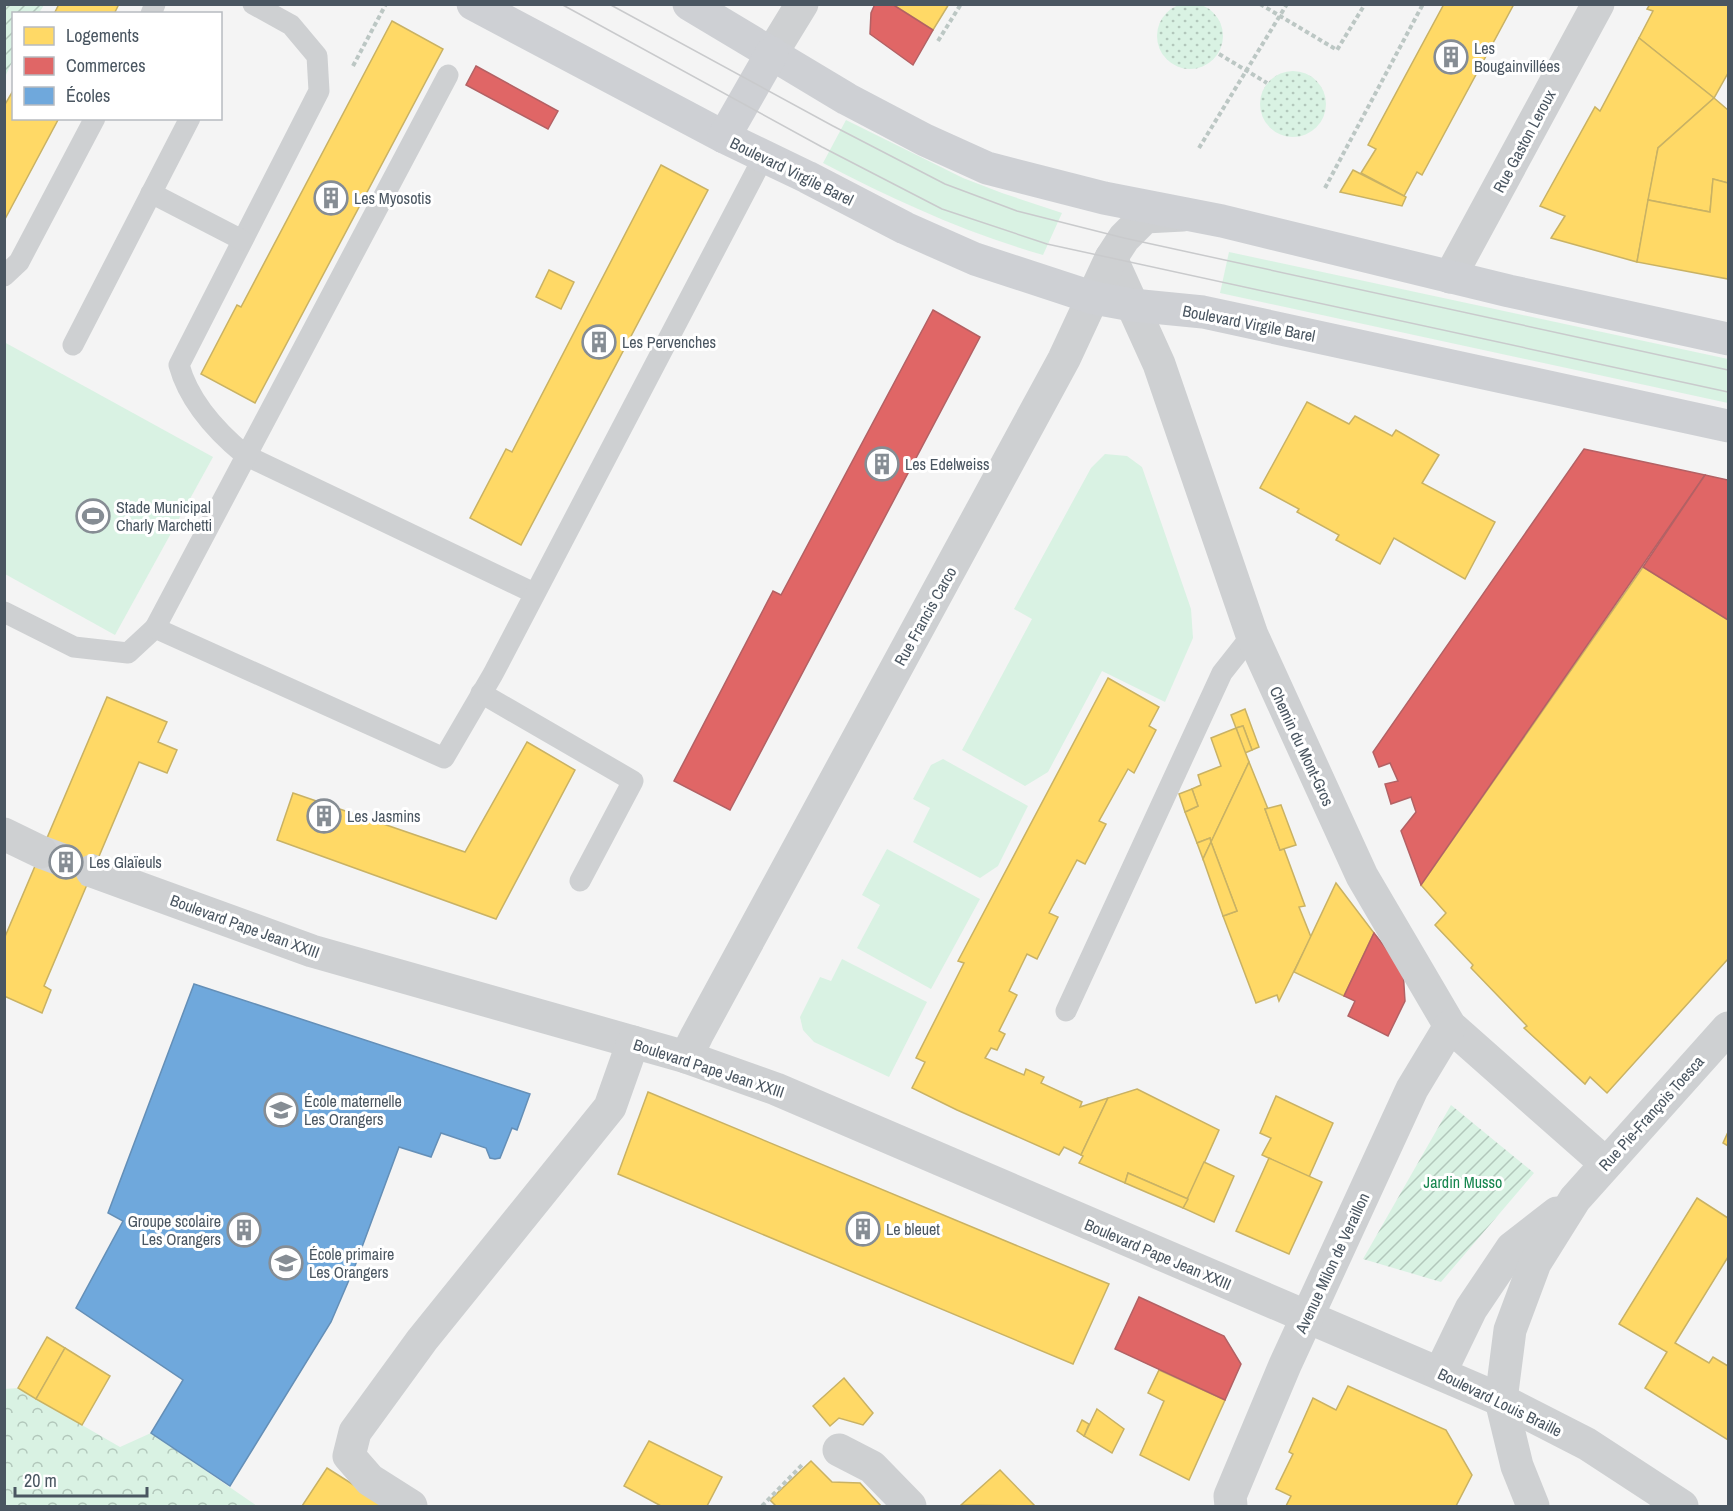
<svg xmlns="http://www.w3.org/2000/svg" width="1733" height="1511" viewBox="0 0 1733 1511" font-family="'Archivo Narrow',sans-serif">
<style>
.grass{fill:#d9f2e3}
.forest{fill:url(#forest-crowns)}
.park{fill:url(#park-dots)}
.garden{fill:url(#garden-furrows)}
.homes{fill:#ffd966;stroke:#c9b264;stroke-width:1.5}
.shops{fill:#e06666;stroke:#b36164;stroke-width:1.5}
.schools{fill:#6fa8dc;stroke:#648fb7;stroke-width:1.5}
.lines{fill:none;stroke-linecap:round;stroke-linejoin:round}
.minor-tunnel{stroke:#d2d4d7;stroke-width:33;stroke-dasharray:33 16;stroke-linecap:butt}
.path{stroke:#bcc7c4;stroke-width:4;stroke-dasharray:4.5 3;stroke-linecap:butt}
.service{stroke:#ced0d2;stroke-width:21}
.minor{stroke:#ced0d2;stroke-width:33}
.secondary{stroke:#ced0d4;stroke-width:33}
.tram{stroke:#c9cacc;stroke-width:1.5}
.labels{text-anchor:middle;dominant-baseline:central;stroke-width:6;stroke-linejoin:round;paint-order:stroke}
.poi-label{font-size:16px;fill:#4a5661;stroke:#fff;text-anchor:start}
.street-label{font-size:16px;fill:#4a5661;stroke:#fff}
.park-label{font-size:16px;fill:#17864f;stroke:#fff}
</style>
<defs>
<pattern id="forest-crowns" width="20" height="18" patternUnits="userSpaceOnUse" patternTransform="scale(1.5)"><rect width="20" height="18" fill="#d9f2e3"/><path d="M2 6a3 3 0 1 1 6 0M12 15a3 3 0 1 1 6 0" fill="none" stroke="#b2c7bb"/></pattern>
<pattern id="park-dots" width="8" height="8" patternUnits="userSpaceOnUse" patternTransform="scale(1.5)"><rect width="8" height="8" fill="#d9f2e3"/><path d="M2 2h.1M6 6h.1" fill="none" stroke="#b2c7bb" stroke-width="1.8" stroke-linecap="round"/></pattern>
<pattern id="garden-furrows" width="10" height="10" patternUnits="userSpaceOnUse" patternTransform="scale(1.5)"><rect width="10" height="10" fill="#d9f2e3"/><path d="M-1 1l2-2M0 10L10 0M9 11l2-2" fill="none" stroke="#b2c7bb"/></pattern>
</defs>
<rect width="100%" height="100%" fill="#f4f4f4"/>
<g class="grass">
<path d="M846 120 963 178 1002 193 1062 213 1043 255C964 232 896 201 823 163Z"/>
<path d="M1229 252 1728 359V403L1220 293Z"/>
<path d="M4 342 213 457 115 635 5 574Z"/>
<path d="M1105 454 1127 456 1142 467 1191 609 1193 638 1165 702 1102 671 1048 772 1025 786 962 750 1032 619 1014 609 1091 468Z"/>
<path d="M943 759 1028 806 998 866 980 878 913 842 930 808 913 799 931 765Z"/>
<path d="M887 849 980 899 931 989 857 948 880 905 862 895Z"/>
<path d="M842 959 927 1002 889 1077 814 1042 803 1030 800 1017 820 977 831 981Z"/>
</g>
<path class="forest" d="M18 1388 120 1447 151 1433 257 1506H5L4 1389Z"/>
<g class="park">
<circle cx="1190" cy="36" r="33"/>
<circle cx="1293" cy="104" r="33"/>
</g>
<g class="garden">
<path d="M5 4 44 5 39 13 14 14 13 60 5 77Z"/>
<path d="M1451 1105 1534 1173 1441 1282 1363 1259Z"/>
</g>
<g class="homes">
<path d="M59 4H119L114 14H54Z"/>
<path d="M892 4H949L933 30Z"/>
<path d="M1444 4H1514L1422 175 1417 172 1404 196 1361 173 1376 149 1368 145Z"/>
<path d="M1650 4H1728V73L1714 98 1639 38 1653 11 1647 9Z"/>
<path d="M392 21 443 49 255 403 201 374 237 305 241 307Z"/>
<path d="M1639 38 1714 98 1658 148 1637 262 1551 238 1565 216 1540 206 1595 107 1600 111Z"/>
<path d="M14 89V118H59L4 221V106Z"/>
<path d="M1714 98 1728 110V183L1713 179 1710 212 1648 200 1658 148Z"/>
<path d="M661 165 708 190 521 545 470 518 506 449 512 452Z"/>
<path d="M1353 170 1404 196 1406 197 1402 206 1340 192Z"/>
<path d="M1713 179 1728 183V279L1637 262 1648 200 1710 212Z"/>
<path d="M549 270 574 282 561 309 536 297Z"/>
<path d="M1307 402 1349 424 1355 416 1392 436 1396 430 1439 455 1422 483 1495 522 1465 579 1394 538 1380 564 1336 540 1339 535 1297 512 1299 509 1260 488Z"/>
<path d="M1643 567 1728 620V959L1607 1093 1590 1077 1585 1084 1524 1028 1527 1026 1471 968 1473 965 1435 925 1446 913 1421 885Z"/>
<path d="M1108 678 1159 707 1149 726 1156 730 1134 773 1128 769 1099 821 1106 824 1085 864 1077 860 1049 913 1058 917 1037 959 1027 954 1009 991 1017 995 999 1031 1005 1034 997 1050 991 1048 985 1058 1024 1075 1026 1069 1044 1077 1041 1083 1082 1102 1080 1107 1108 1098 1081 1155 1064 1147 1059 1155 957 1110 912 1088 925 1062 916 1058 964 963 958 961Z"/>
<path d="M107 697 167 722 158 742 177 750 167 773 139 762 44 986 51 990 42 1013 4 996V939Z"/>
<path d="M1245 709 1259 747 1252 750 1243 726 1236 728 1231 715Z"/>
<path d="M1243 726 1252 750 1245 753 1236 728Z"/>
<path d="M1236 728 1249 762 1211 842 1210 838 1197 843 1185 812 1198 806 1192 789 1201 785 1198 775 1221 766 1211 738Z"/>
<path d="M527 742 575 770 496 919 277 840 293 793 465 852Z"/>
<path d="M1249 762 1268 809H1265L1280 850 1284 849 1305 906 1299 907 1311 937 1279 1001 1277 995 1256 1003 1223 916 1237 911 1211 842Z"/>
<path d="M1192 789 1198 806 1185 812 1179 794Z"/>
<path d="M1281 805 1296 845 1280 850 1265 809Z"/>
<path d="M1210 838 1211 842 1203 859 1197 843Z"/>
<path d="M1211 842 1237 911 1223 916 1203 859Z"/>
<path d="M1336 883 1374 933 1344 996 1294 972Z"/>
<path d="M1137 1089 1219 1130 1188 1199 1128 1173 1125 1183 1079 1163 1083 1156 1081 1155 1108 1098Z"/>
<path d="M648 1092 1109 1284 1073 1364 618 1174Z"/>
<path d="M1276 1096 1333 1123 1309 1177 1262 1155 1271 1138 1260 1133Z"/>
<path d="M1728 1132V1146L1723 1143Z"/>
<path d="M1269 1158 1322 1182 1289 1254 1236 1231Z"/>
<path d="M1204 1162 1234 1176 1214 1222 1183 1208Z"/>
<path d="M1128 1173 1188 1199 1183 1208 1125 1183Z"/>
<path d="M1697 1198 1728 1218V1257L1675 1343 1709 1363 1713 1357 1728 1366V1440L1645 1388 1667 1352 1619 1324Z"/>
<path d="M47 1337 65 1348 36 1399 18 1388Z"/>
<path d="M65 1348 110 1376 82 1425 36 1399Z"/>
<path d="M1159 1370 1225 1400 1189 1480 1140 1455 1164 1401 1148 1393Z"/>
<path d="M844 1378 873 1413 863 1425 839 1418 830 1426 813 1406Z"/>
<path d="M1348 1386 1446 1430 1472 1475 1456 1506H1286L1291 1496 1276 1489 1293 1454 1289 1452 1313 1398 1336 1410Z"/>
<path d="M1097 1409 1124 1429 1112 1453 1084 1436Z"/>
<path d="M1082 1420 1089 1424 1084 1436 1077 1431Z"/>
<path d="M649 1441 722 1477 707 1506H661L624 1486Z"/>
<path d="M811 1461 832 1482 860 1483 881 1506H776L770 1500Z"/>
<path d="M327 1468 387 1506H302Z"/>
<path d="M1000 1470 1035 1506 961 1505Z"/>
</g>
<g class="shops">
<path d="M875 4H892L933 30 913 65 870 34 871 13Z"/>
<path d="M476 66 558 111 548 129 466 85Z"/>
<path d="M933 310 980 337 730 810 674 781 773 591 781 595Z"/>
<path d="M1584 449 1705 475 1421 885 1401 831 1416 812 1411 797 1391 804 1385 784 1398 781 1390 763 1379 767 1373 752Z"/>
<path d="M1705 475 1728 480V620L1643 567Z"/>
<path d="M1374 933 1403 970 1405 1001 1388 1036 1348 1016 1355 1001 1344 996Z"/>
<path d="M1139 1297 1224 1336 1241 1364 1225 1400 1115 1349Z"/>
</g>
<path class="schools" d="M194 984 530 1094 517 1130 512 1128 500 1158 495 1159 490 1158 486 1148 441 1133 431 1157 399 1147 355 1266 331 1322 230 1486 151 1433 183 1380 76 1308 123 1221 108 1213Z"/>
<g class="lines">
<path class="minor-tunnel" d="M41 852 92 871"/>
<g class="path">
<path d="M1260 4 1337 50 1365 4"/>
<path d="M938 41 961 4"/>
<path d="M1219 54 1267 83"/>
<path d="M353 66 386 4"/>
<path d="M1199 148 1287 4"/>
<path d="M1325 188 1423 4"/>
<path d="M762 1506 803 1464"/>
</g>
<g class="service">
<path d="M253 4 291 25 317 56 319 91 179 365C189 402 216 431 245 455L534 593"/>
<path d="M151 14 155 4"/>
<path d="M151 193 242 240"/>
<path d="M4 276 19 262 95 118"/>
<path d="M73 345 190 118"/>
<path d="M4 612 74 647 128 653 155 628 444 758 493 674 764 156"/>
<path d="M155 628 448 75"/>
<path d="M481 693 633 781 580 881"/>
<path d="M1066 1011 1222 673 1252 635"/>
</g>
<g class="minor">
<path d="M772 53 802 4"/>
<path d="M1111 258 1159 364 1252 635 1362 876 1450 1026 1605 1163"/>
<path d="M1450 277 1598 4"/>
<path d="M4 834 41 852"/>
<path d="M92 871 312 951 686 1057 776 1089 1501 1400 1587 1444 1682 1506"/>
<path d="M686 1057 697 1035 1064 359 1111 258 1124 238 1145 217 1183 215"/>
<path d="M1440 1373 1471 1309 1512 1248 1557 1213"/>
<path d="M839 1450 872 1467 910 1506"/>
<path d="M411 1506 370 1480 349 1456 355 1432 422 1340 610 1107 633 1042"/>
<path d="M1231 1506 1230 1496 1285 1365 1412 1089 1450 1026"/>
<path d="M1533 1506 1517 1466 1501 1400 1510 1330 1535 1263 1575 1199 1728 1028"/>
</g>
<g class="secondary">
<path d="M473 4 724 137 807 177 905 228 975 259 1094 298 1132 305 1203 312 1728 426"/>
<path d="M689 4 847 99 925 140 987 168 1104 198 1222 221 1509 291 1728 339"/>
<path d="M724 137 772 53"/>
</g>
<g class="tram">
<path d="M561 4 822 147 942 209 1047 244 1728 392"/>
<path d="M609 4 833 126 945 184 1017 211 1124 238 1728 370"/>
</g>
</g>
<defs>
<g id="building-ring" transform="scale(1.725)"><circle r="9.5" fill="#fff" stroke="#868d94" stroke-width="1.5"/><path d="M-4-6H4V6H1V3H-1V6H-4ZM-2.5-4.3h1.7v1.8h-1.7ZM.8-4.3h1.7v1.8H.8ZM-2.5-1h1.7V.8h-1.7ZM.8-1h1.7V.8H.8Z" fill="#868d94"/></g>
<g id="stadium-ring" transform="scale(1.725)"><circle r="9.5" fill="#fff" stroke="#868d94" stroke-width="1.5"/><path d="M0-5a6.5 5 0 1 0 0 10a6.5 5 0 1 0 0-10ZM-3.5-1.8h7v3.6h-7Z" fill="#868d94"/></g>
<g id="school-ring" transform="scale(1.725)"><circle r="9.5" fill="#fff" stroke="#868d94" stroke-width="1.5"/><path d="M0-5L7-2L0 1L-7-2ZM-4 1L0 2.5L4 1V4Q0 6-4 4Z" fill="#868d94"/></g>
</defs>
<g fill-rule="evenodd">
<use href="#building-ring" x="1451" y="57"/>
<use href="#building-ring" x="331" y="198"/>
<use href="#building-ring" x="599" y="342"/>
<use href="#building-ring" x="882" y="464"/>
<use href="#stadium-ring" x="93" y="516"/>
<use href="#building-ring" x="324" y="816"/>
<use href="#building-ring" x="66" y="862"/>
<use href="#school-ring" x="281" y="1110"/>
<use href="#building-ring" x="863" y="1229"/>
<use href="#building-ring" x="244" y="1230"/>
<use href="#school-ring" x="286" y="1263"/>
</g>
<g class="labels">
<g class="poi-label">
<text x="1474" y="48">Les<tspan x="1474" dy="18">Bougainvillées</tspan></text>
<text x="354" y="198">Les Myosotis</text>
<text x="622" y="342">Les Pervenches</text>
<text x="905" y="464">Les Edelweiss</text>
<text x="116" y="507">Stade Municipal<tspan x="116" dy="18">Charly Marchetti</tspan></text>
<text x="347" y="816">Les Jasmins</text>
<text x="89" y="862">Les Glaïeuls</text>
<text x="304" y="1101">École maternelle<tspan x="304" dy="18">Les Orangers</tspan></text>
<text x="221" y="1221" text-anchor="end">Groupe scolaire<tspan x="221" dy="18">Les Orangers</tspan></text>
<text x="886" y="1229">Le bleuet</text>
<text x="309" y="1254">École primaire<tspan x="309" dy="18">Les Orangers</tspan></text>
</g>
<g class="street-label">
<text transform="translate(1524 141) rotate(-62)">Rue Gaston Leroux</text>
<text transform="translate(792 171) rotate(26)">Boulevard Virgile Barel</text>
<text transform="translate(1249 323) rotate(11)">Boulevard Virgile Barel</text>
<text transform="translate(925 616) rotate(-61)">Rue Francis Carco</text>
<text transform="translate(1302 746) rotate(65)">Chemin du Mont-Gros</text>
<text transform="translate(245 926) rotate(20)">Boulevard Pape Jean XXIII</text>
<text transform="translate(709 1068) rotate(18)">Boulevard Pape Jean XXIII</text>
<text transform="translate(1651 1113) rotate(-48)">Rue Pie-François Toesca</text>
<text transform="translate(1158 1254) rotate(23)">Boulevard Pape Jean XXIII</text>
<text transform="translate(1332 1263) rotate(-65)">Avenue Milon de Veraillon</text>
<text transform="translate(1500 1402) rotate(26)">Boulevard Louis Braille</text>
</g>
<g class="park-label">
<text x="1463" y="1182">Jardin Musso</text>
</g>
</g>
<rect width="1733" height="1511" fill="none" stroke="#4a5661" stroke-width="12"/>
<rect x="12" y="12" width="210" height="108" fill="#ffffff" stroke="#b7bbc0" stroke-width="1.5"/>
<rect x="24" y="27" width="30" height="18" fill="#ffd966" stroke="#b7bbc0" stroke-width="1.5"/>
<text x="66" y="42" font-size="18" fill="#4a5661">Logements</text>
<rect x="24" y="57" width="30" height="18" fill="#e06666" stroke="#b7bbc0" stroke-width="1.5"/>
<text x="66" y="72" font-size="18" fill="#4a5661">Commerces</text>
<rect x="24" y="87" width="30" height="18" fill="#6fa8dc" stroke="#b7bbc0" stroke-width="1.5"/>
<text x="66" y="102" font-size="18" fill="#4a5661">Écoles</text>
<path d="M15 1487v9h132v-9" fill="none" stroke="#4a5661" stroke-width="3"/>
<text x="24" y="1487" font-size="18" fill="#4a5661" stroke="#ffffff" stroke-width="4.5" paint-order="stroke">20 m</text>
</svg>
